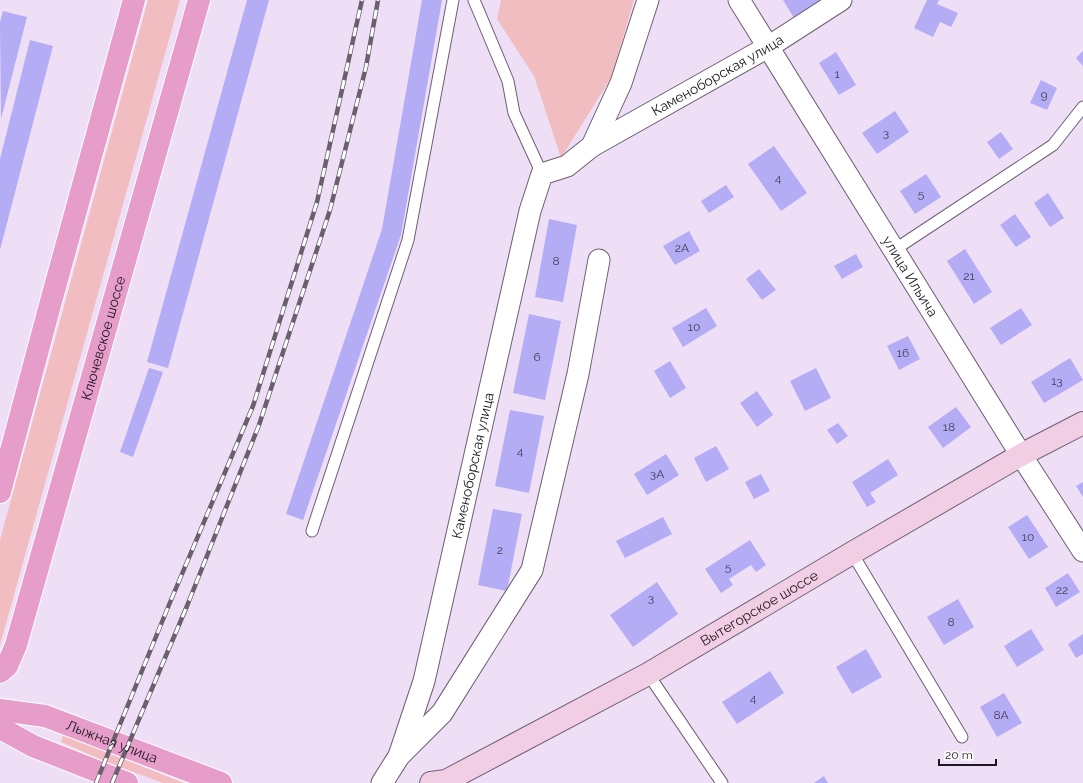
<svg xmlns="http://www.w3.org/2000/svg" width="1083" height="783" viewBox="0 0 1083 783" font-family="Raleway,sans-serif">
<style>
.green{fill:#f2bdc1}
.building{fill:#b4acf5}
.lines{fill:none;stroke-linecap:round;stroke-linejoin:round}
.service-casing{stroke:#6d5f72;stroke-width:13}
.minor-casing{stroke:#6d5f72;stroke-width:23}
.secondary-casing{stroke:#6d5f72;stroke-width:24}
.primary-casing{stroke:#fff;stroke-width:24}
.service{stroke:#fff;stroke-width:11}
.minor{stroke:#fff;stroke-width:21}
.secondary{stroke:#f2cee5;stroke-width:22}
.primary{stroke:#e69dca;stroke-width:22}
.rail-casing{stroke:#695f6d;stroke-width:4.5}
.rail{stroke:#fff;stroke-width:3;stroke-dasharray:9;stroke-linecap:butt}
.labels{text-anchor:middle;dominant-baseline:central;stroke-width:3;stroke-linejoin:round;paint-order:stroke}
.number-label{font-size:12px;fill:#433c54}
.street-label{font-size:14px;fill:#1d171f;stroke:#fff}
</style>
<rect width="100%" height="100%" fill="#efdff6"/>
<g class="green">
<path d="M148 0H180L0 645V540Z"/>
<path d="M501 0H634L611 78 561 158 534 76 497 19Z"/>
<path d="M63 735 184 783H163L106 762 61 742Z"/>
</g>
<g class="building">
<path d="M247 0H269L168 368 147 362Z"/>
<path d="M422 0H442L401 235 303 520 286 514 382 229Z"/>
<path d="M783 0H820L821 2 794 18Z"/>
<path d="M927 0H939L937 4 958 13 951 27 940 22 933 37 914 28Z"/>
<path d="M3 11 27 17 1 119 0 22Z"/>
<path d="M30 40 53 46 0 250V159Z"/>
<path d="M1083 51V66L1076 58Z"/>
<path d="M836 52 856 85 839 95 819 63Z"/>
<path d="M1041 80 1057 88 1047 110 1030 103Z"/>
<path d="M895 111 909 132 877 154 862 133Z"/>
<path d="M1001 132 1013 149 999 159 987 142Z"/>
<path d="M774 146 807 193 781 211 748 164Z"/>
<path d="M926 174 941 197 915 214 900 191Z"/>
<path d="M726 185 734 197 709 213 701 201Z"/>
<path d="M1048 193 1064 218 1050 227 1034 203Z"/>
<path d="M1015 214 1031 237 1016 247 1000 225Z"/>
<path d="M549 219 577 225 563 302 535 297Z"/>
<path d="M689 231 700 251 675 265 663 246Z"/>
<path d="M965 249 992 292 974 304 947 261Z"/>
<path d="M856 254 863 267 842 279 834 266Z"/>
<path d="M759 269 776 290 762 300 746 279Z"/>
<path d="M706 308 717 326 683 347 672 328Z"/>
<path d="M1021 308 1032 325 1001 345 990 328Z"/>
<path d="M529 314 561 321 545 400 513 393Z"/>
<path d="M908 336 920 359 899 370 887 346Z"/>
<path d="M1070 358 1083 380 1044 403 1031 382Z"/>
<path d="M670 361 686 388 670 398 654 371Z"/>
<path d="M149 368 163 372 133 457 120 452Z"/>
<path d="M816 368 831 398 805 411 790 381Z"/>
<path d="M757 391 773 415 757 427 740 403Z"/>
<path d="M956 407 971 427 943 448 928 427Z"/>
<path d="M510 410 544 416 529 493 495 486Z"/>
<path d="M838 423 848 436 837 444 827 430Z"/>
<path d="M716 446 729 469 706 482 694 458Z"/>
<path d="M666 454 679 475 647 495 634 474Z"/>
<path d="M888 459 898 475 870 493 876 502 867 507 852 482Z"/>
<path d="M761 474 770 491 754 499 745 482Z"/>
<path d="M1083 482V497L1076 486Z"/>
<path d="M493 509 522 514 507 591 478 585Z"/>
<path d="M1027 515 1048 547 1029 559 1008 527Z"/>
<path d="M663 517 672 534 625 558 616 541Z"/>
<path d="M750 540 766 565 756 572 751 565 729 579 733 585 721 593 705 569Z"/>
<path d="M1068 573 1080 592 1056 607 1045 588Z"/>
<path d="M657 582 678 614 633 647 610 615Z"/>
<path d="M958 599 974 627 944 645 927 617Z"/>
<path d="M1031 629 1044 650 1017 667 1004 646Z"/>
<path d="M1083 634V654L1076 658 1068 644Z"/>
<path d="M866 649 882 677 852 694 836 667Z"/>
<path d="M770 671 784 693 737 724 722 702Z"/>
<path d="M1004 693 1022 723 997 737 980 707Z"/>
<path d="M824 776 828 783H814Z"/>
</g>
<g class="lines">
<g class="service-casing">
<g id="service">
<path d="M474 0 508 81 514 113 542 174"/>
<path d="M894 250 1053 145 1083 107"/>
<path d="M312 531 408 240 453 0"/>
<path d="M852 553 962 737"/>
<path d="M648 674 722 783"/>
</g>
</g>
<g class="minor-casing">
<g id="minor">
<path id="s1" d="M739 0 1021 455 1083 551"/>
<path id="s2" d="M592 146 768 47 841 0"/>
<path id="s3" d="M399 756 424 681 530 211 542 174 567 166 592 146 621 83 648 0"/>
<path d="M382 783 399 756 442 713 532 570 578 374 599 260"/>
</g>
</g>
<g class="secondary-casing">
<g id="secondary">
<path id="s4" d="M431 783 446 781 648 674 852 553 1021 455 1083 423"/>
</g>
</g>
<g class="primary-casing">
<g id="primary">
<path d="M0 492 50 305 134 0"/>
<path id="s5" d="M0 672 7 666 16 645 199 0"/>
<path id="s6" d="M0 710 45 716 221 783"/>
<path d="M0 728 33 746 127 783"/>
</g>
</g>
<use href="#service" class="service"/>
<use href="#minor" class="minor"/>
<use href="#secondary" class="secondary"/>
<use href="#primary" class="primary"/>
<g class="rail-casing">
<g id="rail">
<path d="M96 783 171 600 253 406 317 202 362 0"/>
<path d="M112 783 187 606 259 425 330 210 366 67 378 0"/>
</g>
</g>
<use href="#rail" class="rail"/>
</g>
<g class="labels">
<g class="number-label">
<text x="837" y="74">1</text>
<text x="1044" y="95">9</text>
<text x="886" y="133">3</text>
<text x="778" y="178">4</text>
<text x="921" y="194">5</text>
<text x="682" y="248">2А</text>
<text x="556" y="261">8</text>
<text x="969" y="276">21</text>
<text x="694" y="327">10</text>
<text x="903" y="353">16</text>
<text x="537" y="357">6</text>
<text x="1057" y="381">13</text>
<text x="949" y="427">18</text>
<text x="520" y="451">4</text>
<text x="657" y="474">3А</text>
<text x="1028" y="537">10</text>
<text x="500" y="550">2</text>
<text x="728" y="567">5</text>
<text x="1062" y="590">22</text>
<text x="651" y="598">3</text>
<text x="951" y="622">8</text>
<text x="753" y="698">4</text>
<text x="1001" y="715">8А</text>
</g>
<g class="street-label">
<text stroke="none"><textPath href="#s2" startOffset="144">Каменоборская улица</textPath></text>
<text stroke="none"><textPath href="#s1" startOffset="325">улица Ильича</textPath></text>
<text stroke="none"><textPath href="#s5" startOffset="351">Ключевское шоссе</textPath></text>
<text stroke="none"><textPath href="#s3" startOffset="300">Каменоборская улица</textPath></text>
<text stroke="none"><textPath href="#s4" startOffset="373">Вытегорское шоссе</textPath></text>
<text stroke="none"><textPath href="#s6" startOffset="117">Лыжная улица</textPath></text>
</g>
</g>
<path d="M939 759v6h57v-6" fill="none" stroke="#1d171f" stroke-width="2"/>
<text x="945" y="759" font-size="12" fill="#1d171f" stroke="#ffffff" stroke-width="3" paint-order="stroke">20 m</text>
</svg>
